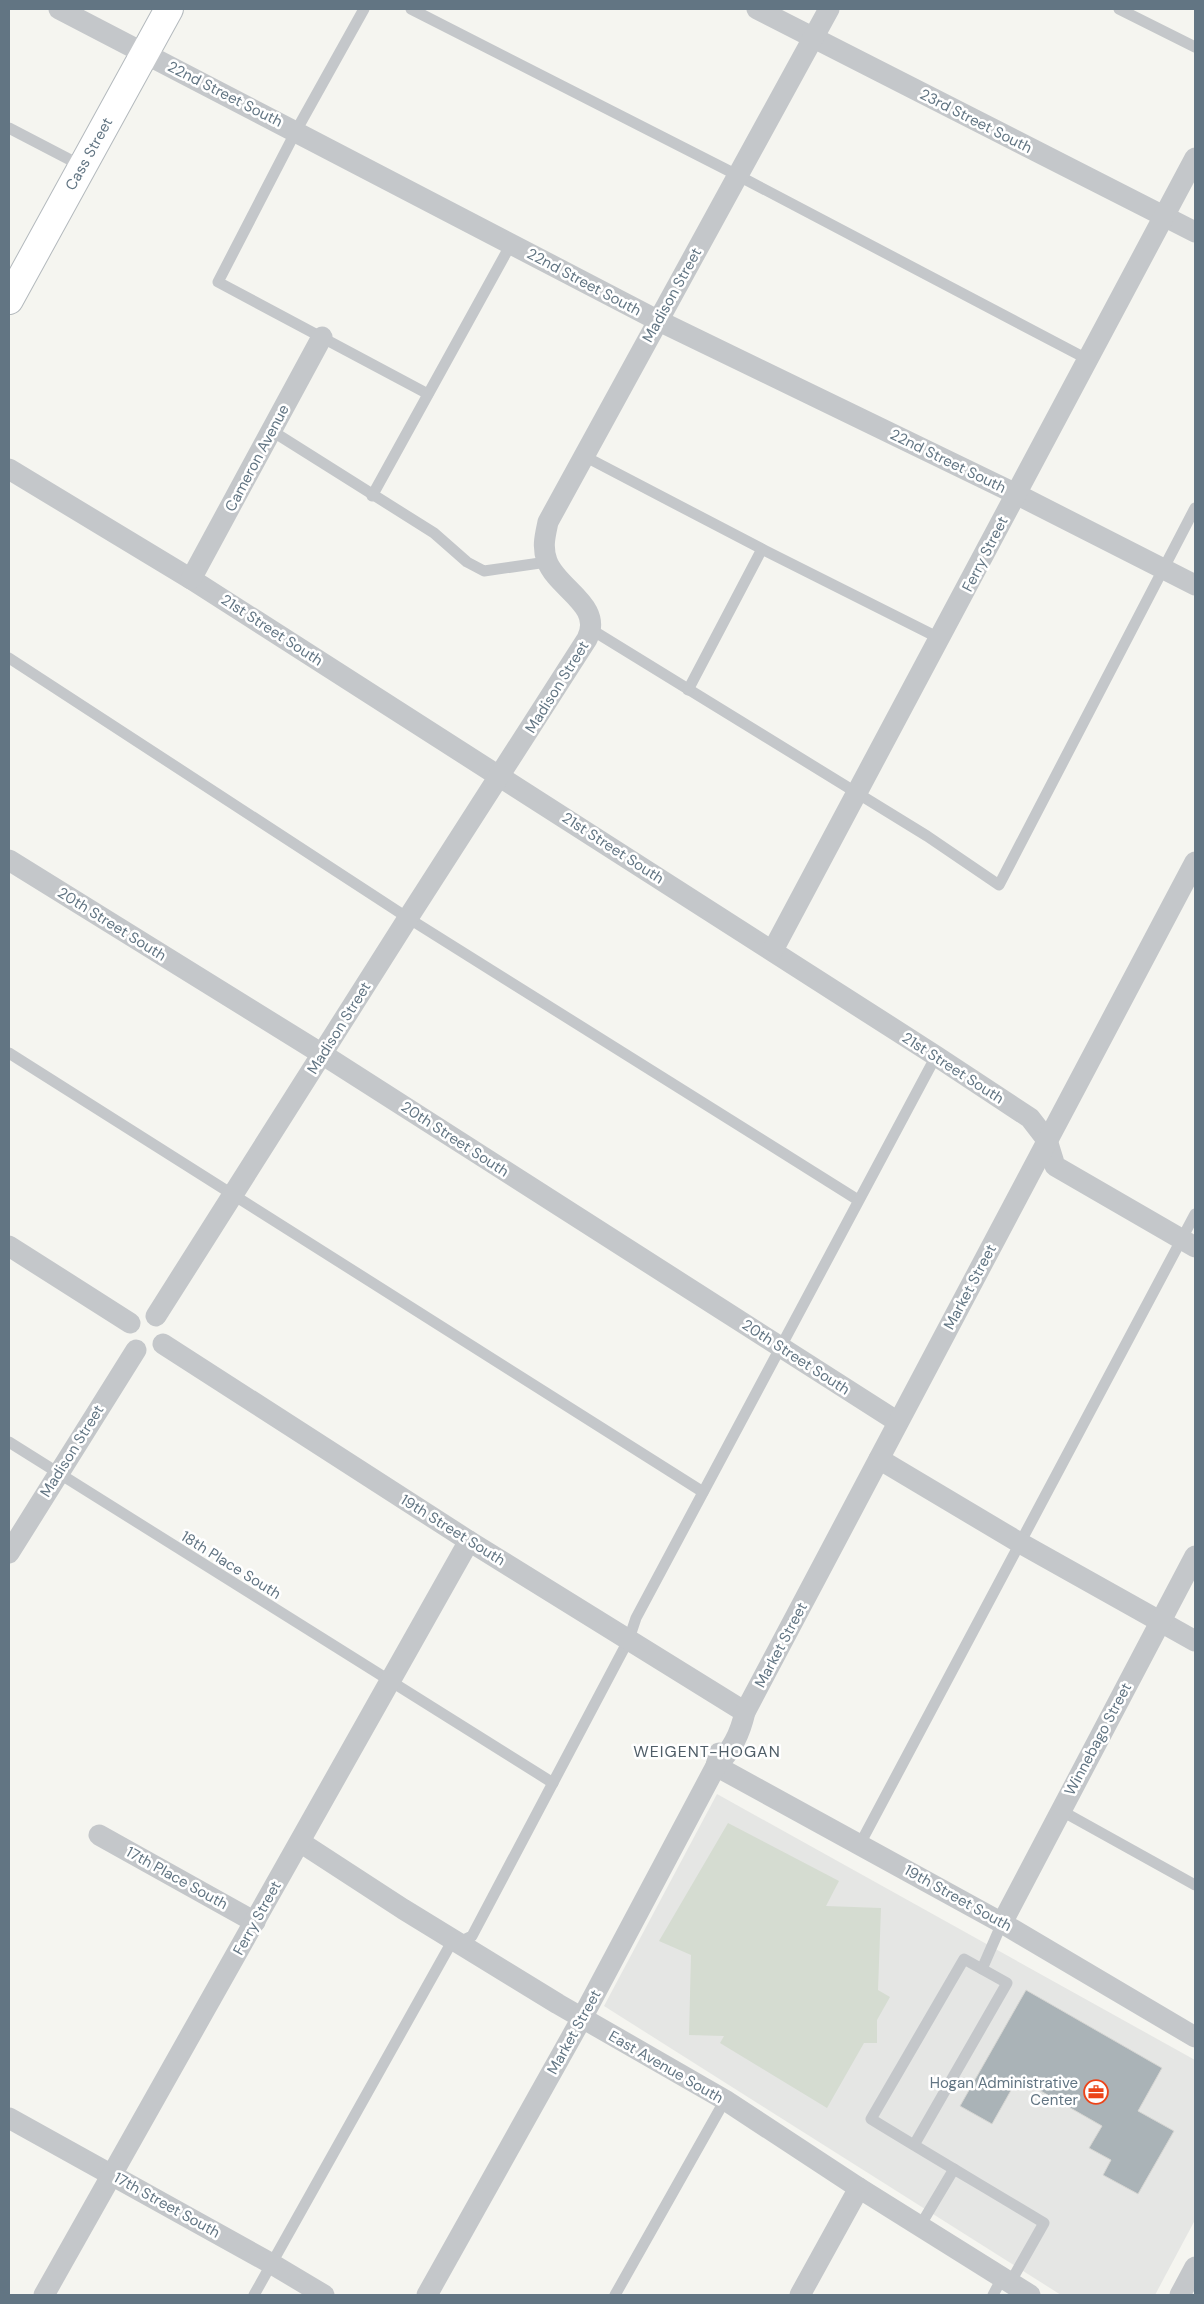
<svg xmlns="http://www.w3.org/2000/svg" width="1204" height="2304" viewBox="0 0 1204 2304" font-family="'DM Sans',sans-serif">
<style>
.built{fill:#e5e6e4}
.green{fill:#d5dcd1}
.building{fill:#aab3b7;stroke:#d6d6d3}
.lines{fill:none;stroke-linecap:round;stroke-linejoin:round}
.secondary-casing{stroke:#b3b9bd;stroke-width:30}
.lane{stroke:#c4c7ca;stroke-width:11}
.street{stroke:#c4c7ca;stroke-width:21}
.secondary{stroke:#fff;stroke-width:28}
.labels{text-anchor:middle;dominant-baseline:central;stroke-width:5;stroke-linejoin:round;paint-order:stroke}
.street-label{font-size:15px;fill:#627583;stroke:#fff}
.poi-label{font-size:15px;fill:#627583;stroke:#fff;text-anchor:end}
.neighbourhood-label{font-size:16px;letter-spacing:1px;fill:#505e68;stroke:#fff}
</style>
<rect width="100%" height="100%" fill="#f5f5f0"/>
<path class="built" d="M717 1794 1195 2060V2220L1155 2295H1061L604 2006Z"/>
<path class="green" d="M728 1823 839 1881 826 1906 881 1908 878 1990 890 1997 877 2020V2043H864L827 2108 720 2043 724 2036 689 2035 691 1955 659 1941Z"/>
<path class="building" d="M1026 1990 1162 2068 1138 2111 1174 2131 1138 2194 1103 2175 1111 2160 1089 2148 1102 2126 1018 2078 992 2124 960 2106Z"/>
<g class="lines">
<g class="secondary-casing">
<path id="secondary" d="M9 300 169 9"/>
</g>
<g class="lane">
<path d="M364 9 296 131 218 282 428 394"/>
<path d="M411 9 737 175 1087 359"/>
<path d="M1119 9 1195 47"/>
<path d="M9 128 82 166"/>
<path d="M272 431 434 533 467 562 484 571 547 562"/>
<path d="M584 456 762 549 941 639"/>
<path d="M372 496 511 244"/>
<path d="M592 630 927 836 999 885 1195 508"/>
<path d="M9 658 408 918 858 1200"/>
<path d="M688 690 762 549"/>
<path d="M9 1053 703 1492"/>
<path d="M9 1442 553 1783"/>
<path d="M1060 1810 1195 1885"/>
<path d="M860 1844 1195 1214"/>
<path d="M982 1969 1002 1923"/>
<path d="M914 2145 1007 1983 964 1959 871 2119C928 2154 986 2188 1044 2223L1010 2283"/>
<path d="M920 2226 954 2169"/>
<path d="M254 2295 449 1947 472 1936 629 1639 636 1618 936 1056"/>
<path d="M615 2295 725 2100"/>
<path d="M993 2295 1002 2278"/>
</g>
<g class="street">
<path d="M59 9 657 320 1016 494 1195 585"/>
<path d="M757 9 1195 232"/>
<path d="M9 469 191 579 936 1056 1030 1118 1047 1140 1055 1166 1195 1247"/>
<path d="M191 579 322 337"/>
<path d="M9 860 322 1054 898 1422"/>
<path d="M773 950C915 687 1054 422 1195 158"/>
<path d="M9 1246 130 1323"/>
<path d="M156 1316 408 918 587 639C604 605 557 589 547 561 542 547 545 536 548 522L829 9"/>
<path d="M163 1344 469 1541 745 1712"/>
<path d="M879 1459 1020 1543 1195 1641"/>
<path d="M9 1553 136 1350"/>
<path d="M716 1766C732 1750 740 1734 745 1712L1195 862"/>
<path d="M716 1766 1002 1923 1195 2037"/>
<path d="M99 1835 255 1922"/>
<path d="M300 1842 403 1909 558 2004 725 2100 859 2188 1030 2295"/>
<path d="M1002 1923 1195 1556"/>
<path d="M9 2118 272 2264 324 2295"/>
<path d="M44 2295 469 1541"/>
<path d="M427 2295 582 2018 716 1766 719 1753"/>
<path d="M800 2295 859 2188"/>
<path d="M1180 2295 1195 2267"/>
</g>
<use href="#secondary" class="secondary"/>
</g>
<defs>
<g id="office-ring" transform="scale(1.25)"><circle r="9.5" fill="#fff" stroke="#ec4419" stroke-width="1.5"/><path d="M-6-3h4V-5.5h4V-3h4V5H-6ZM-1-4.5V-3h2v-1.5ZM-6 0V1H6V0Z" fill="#ec4419"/></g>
</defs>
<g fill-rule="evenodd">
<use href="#office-ring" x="1096" y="2092"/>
</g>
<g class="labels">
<g class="street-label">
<text transform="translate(225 94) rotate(27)">22nd Street South</text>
<text transform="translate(976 121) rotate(27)">23rd Street South</text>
<text transform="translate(89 154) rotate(-61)">Cass Street</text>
<text transform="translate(584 282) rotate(28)">22nd Street South</text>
<text transform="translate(672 295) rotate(-61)">Madison Street</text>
<text transform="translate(257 458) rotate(-62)">Cameron Avenue</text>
<text transform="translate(948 461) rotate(26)">22nd Street South</text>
<text transform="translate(985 554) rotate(-63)">Ferry Street</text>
<text transform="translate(272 630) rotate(33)">21st Street South</text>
<text transform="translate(557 687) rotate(-58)">Madison Street</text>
<text transform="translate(613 848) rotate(33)">21st Street South</text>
<text transform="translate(112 924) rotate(32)">20th Street South</text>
<text transform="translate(339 1028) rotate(-58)">Madison Street</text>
<text transform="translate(953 1068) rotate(33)">21st Street South</text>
<text transform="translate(455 1139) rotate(33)">20th Street South</text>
<text transform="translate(970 1287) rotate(-62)">Market Street</text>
<text transform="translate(796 1357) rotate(33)">20th Street South</text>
<text transform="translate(72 1451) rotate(-58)">Madison Street</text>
<text transform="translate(453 1530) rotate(32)">19th Street South</text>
<text transform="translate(231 1565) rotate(32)">18th Place South</text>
<text transform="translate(781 1645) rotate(-62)">Market Street</text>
<text transform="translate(1098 1739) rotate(-62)">Winnebago Street</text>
<text transform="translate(177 1878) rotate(29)">17th Place South</text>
<text transform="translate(958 1898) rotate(29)">19th Street South</text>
<text transform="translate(257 1918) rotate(-61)">Ferry Street</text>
<text transform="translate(574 2032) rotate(-61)">Market Street</text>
<text transform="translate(666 2067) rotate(30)">East Avenue South</text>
<text transform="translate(167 2205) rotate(29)">17th Street South</text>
</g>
<g class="poi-label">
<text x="1078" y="2083">Hogan Administrative<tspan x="1078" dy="17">Center</tspan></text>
</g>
<g class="neighbourhood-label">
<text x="707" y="1751">WEIGENT-HOGAN</text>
</g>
</g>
<rect width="1204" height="2304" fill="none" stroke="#627583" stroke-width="20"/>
</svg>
